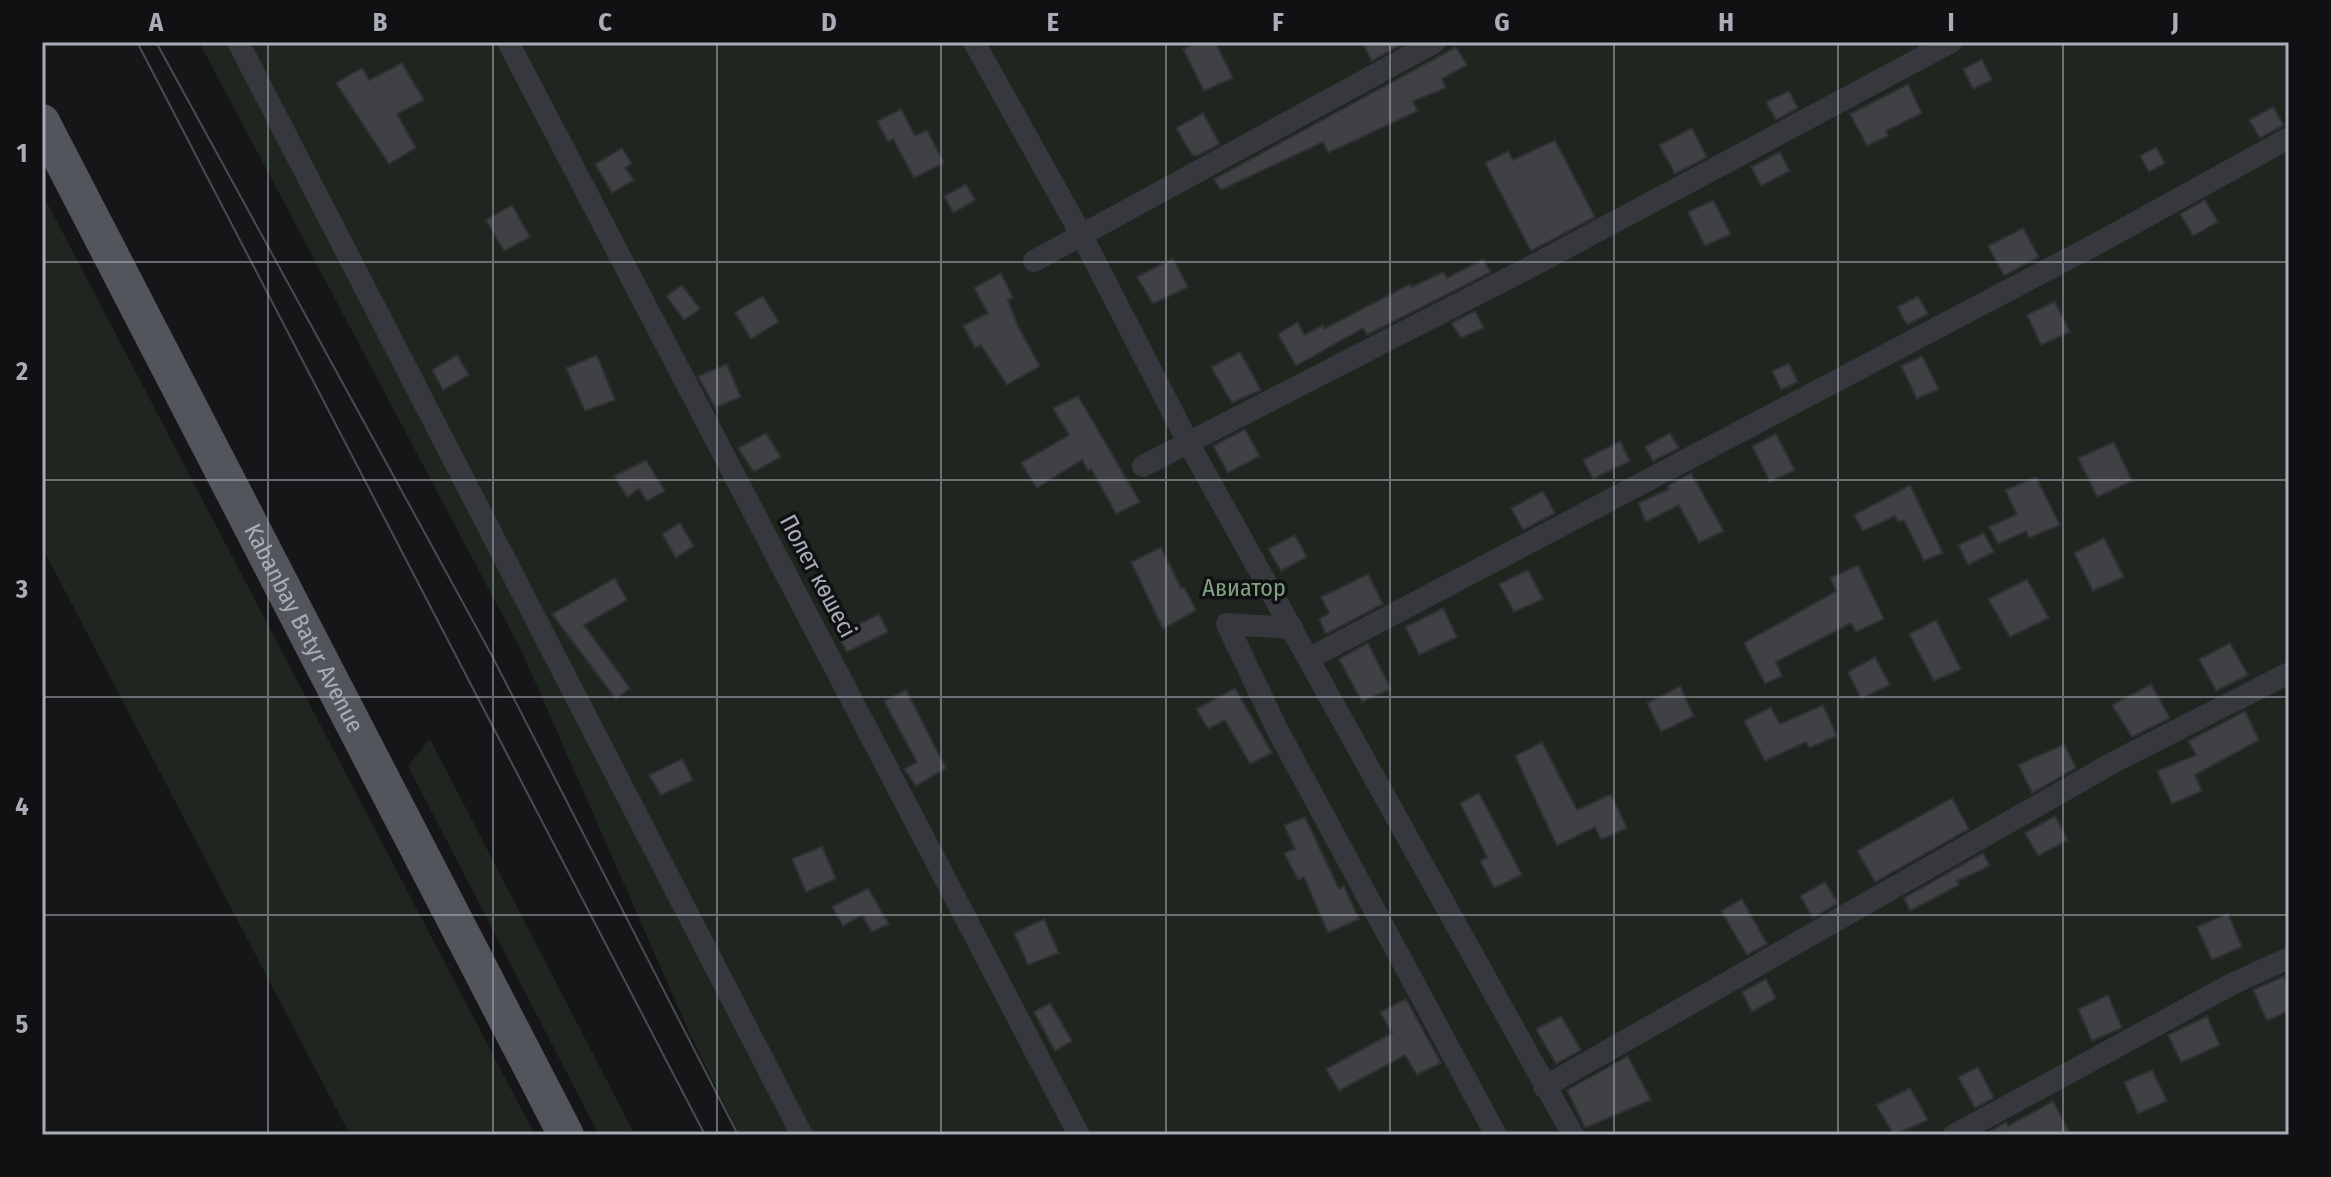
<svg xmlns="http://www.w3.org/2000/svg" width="2331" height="1177" viewBox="0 0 2331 1177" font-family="'Fira Sans Condensed',sans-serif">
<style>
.green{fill:#1e261f}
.building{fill:#404145;stroke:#303034;stroke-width:2}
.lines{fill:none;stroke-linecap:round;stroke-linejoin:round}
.minor{stroke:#37383d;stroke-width:22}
.primary{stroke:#53555c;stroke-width:36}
.tram{stroke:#4a4c52;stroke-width:2}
.grid{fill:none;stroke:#a8adb8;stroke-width:2;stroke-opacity:0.55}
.labels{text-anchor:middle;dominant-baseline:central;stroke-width:7;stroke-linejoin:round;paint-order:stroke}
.street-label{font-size:24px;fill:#a8adb8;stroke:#111113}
.park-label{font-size:24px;fill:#7fa381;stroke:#111113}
.neatline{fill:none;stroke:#a8adb8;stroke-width:3}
.grid-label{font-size:26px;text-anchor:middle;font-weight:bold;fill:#a8adb8}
</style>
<rect width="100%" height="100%" fill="#161618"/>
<g class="green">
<path d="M199 42H2289V1135H739L690 1034 522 652Z"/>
<path d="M42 193 535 1135H350L42 547Z"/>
<path d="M430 739 635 1135H599L408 766Z"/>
</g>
<g class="building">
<path d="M1197 42H1215L1233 78 1204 91 1183 49Z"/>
<path d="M1362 42H1400L1401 45 1372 61Z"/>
<path d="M1456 47 1467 65 1442 79 1446 88 1413 101 1418 111 1328 153 1323 142 1221 190 1214 179Z"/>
<path d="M1982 59 1992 80 1973 89 1963 69Z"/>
<path d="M402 63 424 100 397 114 416 148 389 164 336 83 362 68 369 80Z"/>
<path d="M1908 84 1922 113 1886 131 1888 136 1867 146 1850 114Z"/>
<path d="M1789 91 1798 108 1776 120 1766 102Z"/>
<path d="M2273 107 2284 125 2260 138 2249 120Z"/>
<path d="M901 109 915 136 927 130 944 163 914 178 893 139 888 142 877 121Z"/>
<path d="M1203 113 1220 144 1197 156 1192 155 1176 128Z"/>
<path d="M1692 128 1707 157 1675 174 1659 145Z"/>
<path d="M1555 140 1595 217 1531 251 1485 163 1508 151 1513 160Z"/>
<path d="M2156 147 2165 163 2149 172 2140 156Z"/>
<path d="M622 148 632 164 625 168 634 180 612 193 595 164Z"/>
<path d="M1780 152 1790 171 1761 186 1751 167Z"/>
<path d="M966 184 975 200 953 213 944 196Z"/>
<path d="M1713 200 1731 234 1705 246 1688 212Z"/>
<path d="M2205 200 2218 222 2193 236 2180 214Z"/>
<path d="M512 205 530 237 504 251 486 220Z"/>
<path d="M2023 228 2039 257 2004 276 1988 246Z"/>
<path d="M1173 258 1188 287 1153 304 1137 277Z"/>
<path d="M1483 259 1491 272 1367 335 1363 328 1296 366 1278 334 1298 322 1304 335 1323 325 1324 329 1410 284 1412 287 1443 272 1447 278Z"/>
<path d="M1001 273 1013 297 1008 300 1018 326 1040 366 1007 385 981 345 975 348 963 326 988 313 974 288Z"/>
<path d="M682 285 700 309 684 320 666 296Z"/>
<path d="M763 296 779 322 751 339 735 312Z"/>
<path d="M1918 296 1928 314 1907 325 1897 307Z"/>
<path d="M2055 301 2070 332 2041 345 2027 315Z"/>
<path d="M1475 311 1484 328 1461 338 1451 323Z"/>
<path d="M1240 352 1261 390 1232 403 1211 367Z"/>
<path d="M457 355 469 375 443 390 432 370Z"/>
<path d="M597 355 615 400 585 411 566 368Z"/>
<path d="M1922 356 1939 389 1917 399 1901 366Z"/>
<path d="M1789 363 1798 382 1781 390 1772 371Z"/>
<path d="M727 364 741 397 715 408 698 376Z"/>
<path d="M1078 396 1140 502 1116 514 1091 469 1088 471 1082 460 1037 488 1021 463 1069 435 1053 408Z"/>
<path d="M1245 429 1260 456 1228 473 1213 446Z"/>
<path d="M766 433 781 457 754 472 738 448Z"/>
<path d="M1670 433 1679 448 1653 461 1645 447Z"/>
<path d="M1776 434 1795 470 1770 482 1752 446Z"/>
<path d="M1620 441 1630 461 1593 479 1583 460Z"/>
<path d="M2114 442 2132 481 2097 497 2078 458Z"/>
<path d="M646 460 665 491 647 501 639 489 627 497 614 476Z"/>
<path d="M1691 473 1724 531 1699 543 1679 505 1646 522 1638 503 1669 489 1667 486Z"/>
<path d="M2036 477 2060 525 2029 538 2026 531 1998 544 1989 527 2017 514 2005 490Z"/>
<path d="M1910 485 1943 553 1924 561 1904 520 1898 522 1895 516 1863 531 1854 515Z"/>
<path d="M1543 491 1555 513 1523 530 1511 508Z"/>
<path d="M680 523 694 546 676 558 662 534Z"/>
<path d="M1984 533 1994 552 1968 565 1958 545Z"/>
<path d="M1295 535 1307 557 1281 571 1268 549Z"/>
<path d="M2104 538 2124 577 2093 591 2074 553Z"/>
<path d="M1161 547 1181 588 1184 587 1196 610 1163 629 1131 562Z"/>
<path d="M1858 565 1884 619 1856 632 1851 623 1776 662 1782 676 1765 684 1744 643 1836 591 1830 578Z"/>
<path d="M1528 570 1543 599 1514 612 1499 584Z"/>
<path d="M1368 574 1383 604 1326 634 1319 619 1329 613 1321 597Z"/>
<path d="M615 578 627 600 584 625 630 688 616 699 552 614Z"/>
<path d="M2027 579 2049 618 2010 637 1988 599Z"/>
<path d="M1443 608 1457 637 1419 655 1405 627Z"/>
<path d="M879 614 888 632 847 652 837 635Z"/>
<path d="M1936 620 1961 669 1934 681 1909 634Z"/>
<path d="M1368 643 1391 689 1362 702 1339 659Z"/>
<path d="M2230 643 2248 675 2216 691 2199 659Z"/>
<path d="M1875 657 1890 685 1861 699 1848 672Z"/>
<path d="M2151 684 2170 718 2132 737 2112 705Z"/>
<path d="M1680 686 1694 716 1661 732 1647 703Z"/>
<path d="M1235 688 1272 753 1250 764 1225 720 1208 729 1196 709Z"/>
<path d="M906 690 946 768 916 786 904 769 917 762 884 701Z"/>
<path d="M1823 705 1837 736 1809 748 1806 742 1765 761 1744 721 1771 707 1780 724Z"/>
<path d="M2245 711 2259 740 2195 775 2202 791 2172 804 2157 771 2196 755 2188 741Z"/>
<path d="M1542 742 1577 810 1611 794 1627 828 1601 840 1595 827 1557 846 1515 756Z"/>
<path d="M2064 744 2076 768 2032 793 2018 765Z"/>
<path d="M682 759 693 780 661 795 649 775Z"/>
<path d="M1479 793 1522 875 1494 888 1480 861 1487 857 1460 803Z"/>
<path d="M1952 798 1969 829 1875 882 1857 851Z"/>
<path d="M2055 816 2068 840 2038 856 2025 833Z"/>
<path d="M1305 817 1339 889 1344 886 1359 919 1328 933 1304 877 1298 880 1284 853 1295 849 1284 825Z"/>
<path d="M822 846 836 879 806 892 792 859Z"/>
<path d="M1983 853 1990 866 1957 881 1959 885 1910 911 1904 898Z"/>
<path d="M1825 882 1838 903 1813 918 1800 896Z"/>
<path d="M868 888 889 924 872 932 862 915 843 926 832 907Z"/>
<path d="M1742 899 1767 944 1747 955 1721 911Z"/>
<path d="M2228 913 2242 947 2212 960 2197 927Z"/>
<path d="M1044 919 1059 953 1028 965 1014 933Z"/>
<path d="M2284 976 2289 988V1011L2267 1021 2253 990Z"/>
<path d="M1766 979 1776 998 1752 1012 1742 992Z"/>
<path d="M2108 995 2122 1028 2092 1041 2078 1009Z"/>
<path d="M1406 999 1441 1063 1417 1075 1405 1055 1339 1091 1326 1069 1392 1033 1380 1012Z"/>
<path d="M1050 1003 1072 1041 1055 1051 1034 1012Z"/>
<path d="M1561 1016 1581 1050 1556 1064 1536 1029Z"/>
<path d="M2207 1016 2220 1045 2181 1063 2168 1035Z"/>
<path d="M1628 1056 1651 1100 1585 1128 1567 1090Z"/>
<path d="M1978 1067 1994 1098 1975 1108 1958 1077Z"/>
<path d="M2152 1070 2167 1101 2138 1114 2124 1082Z"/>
<path d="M1910 1088 1928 1120 1894 1135 1876 1105Z"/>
<path d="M2053 1101 2071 1135 1989 1132 2006 1122 2008 1126Z"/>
</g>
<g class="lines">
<g class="minor">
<path d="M238 42 802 1135"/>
<path d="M508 42 1079 1135"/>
<path d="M974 42 1082 236 1189 444 1573 1135"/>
<path d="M1034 261 1435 42"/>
<path d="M1143 466 1534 265 1951 42"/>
<path d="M1292 628 1227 624 1278 731 1496 1135"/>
<path d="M1310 658 2102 241 2289 138"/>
<path d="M1544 1087 2116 761 2289 673"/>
<path d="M1954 1135 2234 983 2289 958"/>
</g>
<path class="primary" id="s1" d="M42 122 566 1135"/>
<g class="tram">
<path d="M137 42 705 1135"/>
<path d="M156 42 491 654 738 1135"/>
</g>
</g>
<path class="grid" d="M268 42V1135M493 42V1135M717 42V1135M941 42V1135M1166 42V1135M1390 42V1135M1614 42V1135M1838 42V1135M2063 42V1135M42 262H2289M42 480H2289M42 697H2289M42 915H2289"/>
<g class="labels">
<g class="street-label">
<text transform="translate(818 576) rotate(62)">Полет көшесі</text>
<text stroke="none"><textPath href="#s1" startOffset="570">Kabanbay Batyr Avenue</textPath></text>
</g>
<g class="park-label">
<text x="1244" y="588">Авиатор</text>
</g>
</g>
<rect width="2331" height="1177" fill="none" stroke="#111113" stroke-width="88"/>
<rect x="44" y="44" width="2243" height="1089" class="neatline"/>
<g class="grid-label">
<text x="156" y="31">A</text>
<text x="380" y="31">B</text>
<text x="605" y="31">C</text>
<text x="829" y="31">D</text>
<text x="1053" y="31">E</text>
<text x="1278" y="31">F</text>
<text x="1502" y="31">G</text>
<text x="1726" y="31">H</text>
<text x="1951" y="31">I</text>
<text x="2175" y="31">J</text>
<text x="22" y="162">1</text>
<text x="22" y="380">2</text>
<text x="22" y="598">3</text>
<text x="22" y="815">4</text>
<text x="22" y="1033">5</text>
</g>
</svg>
